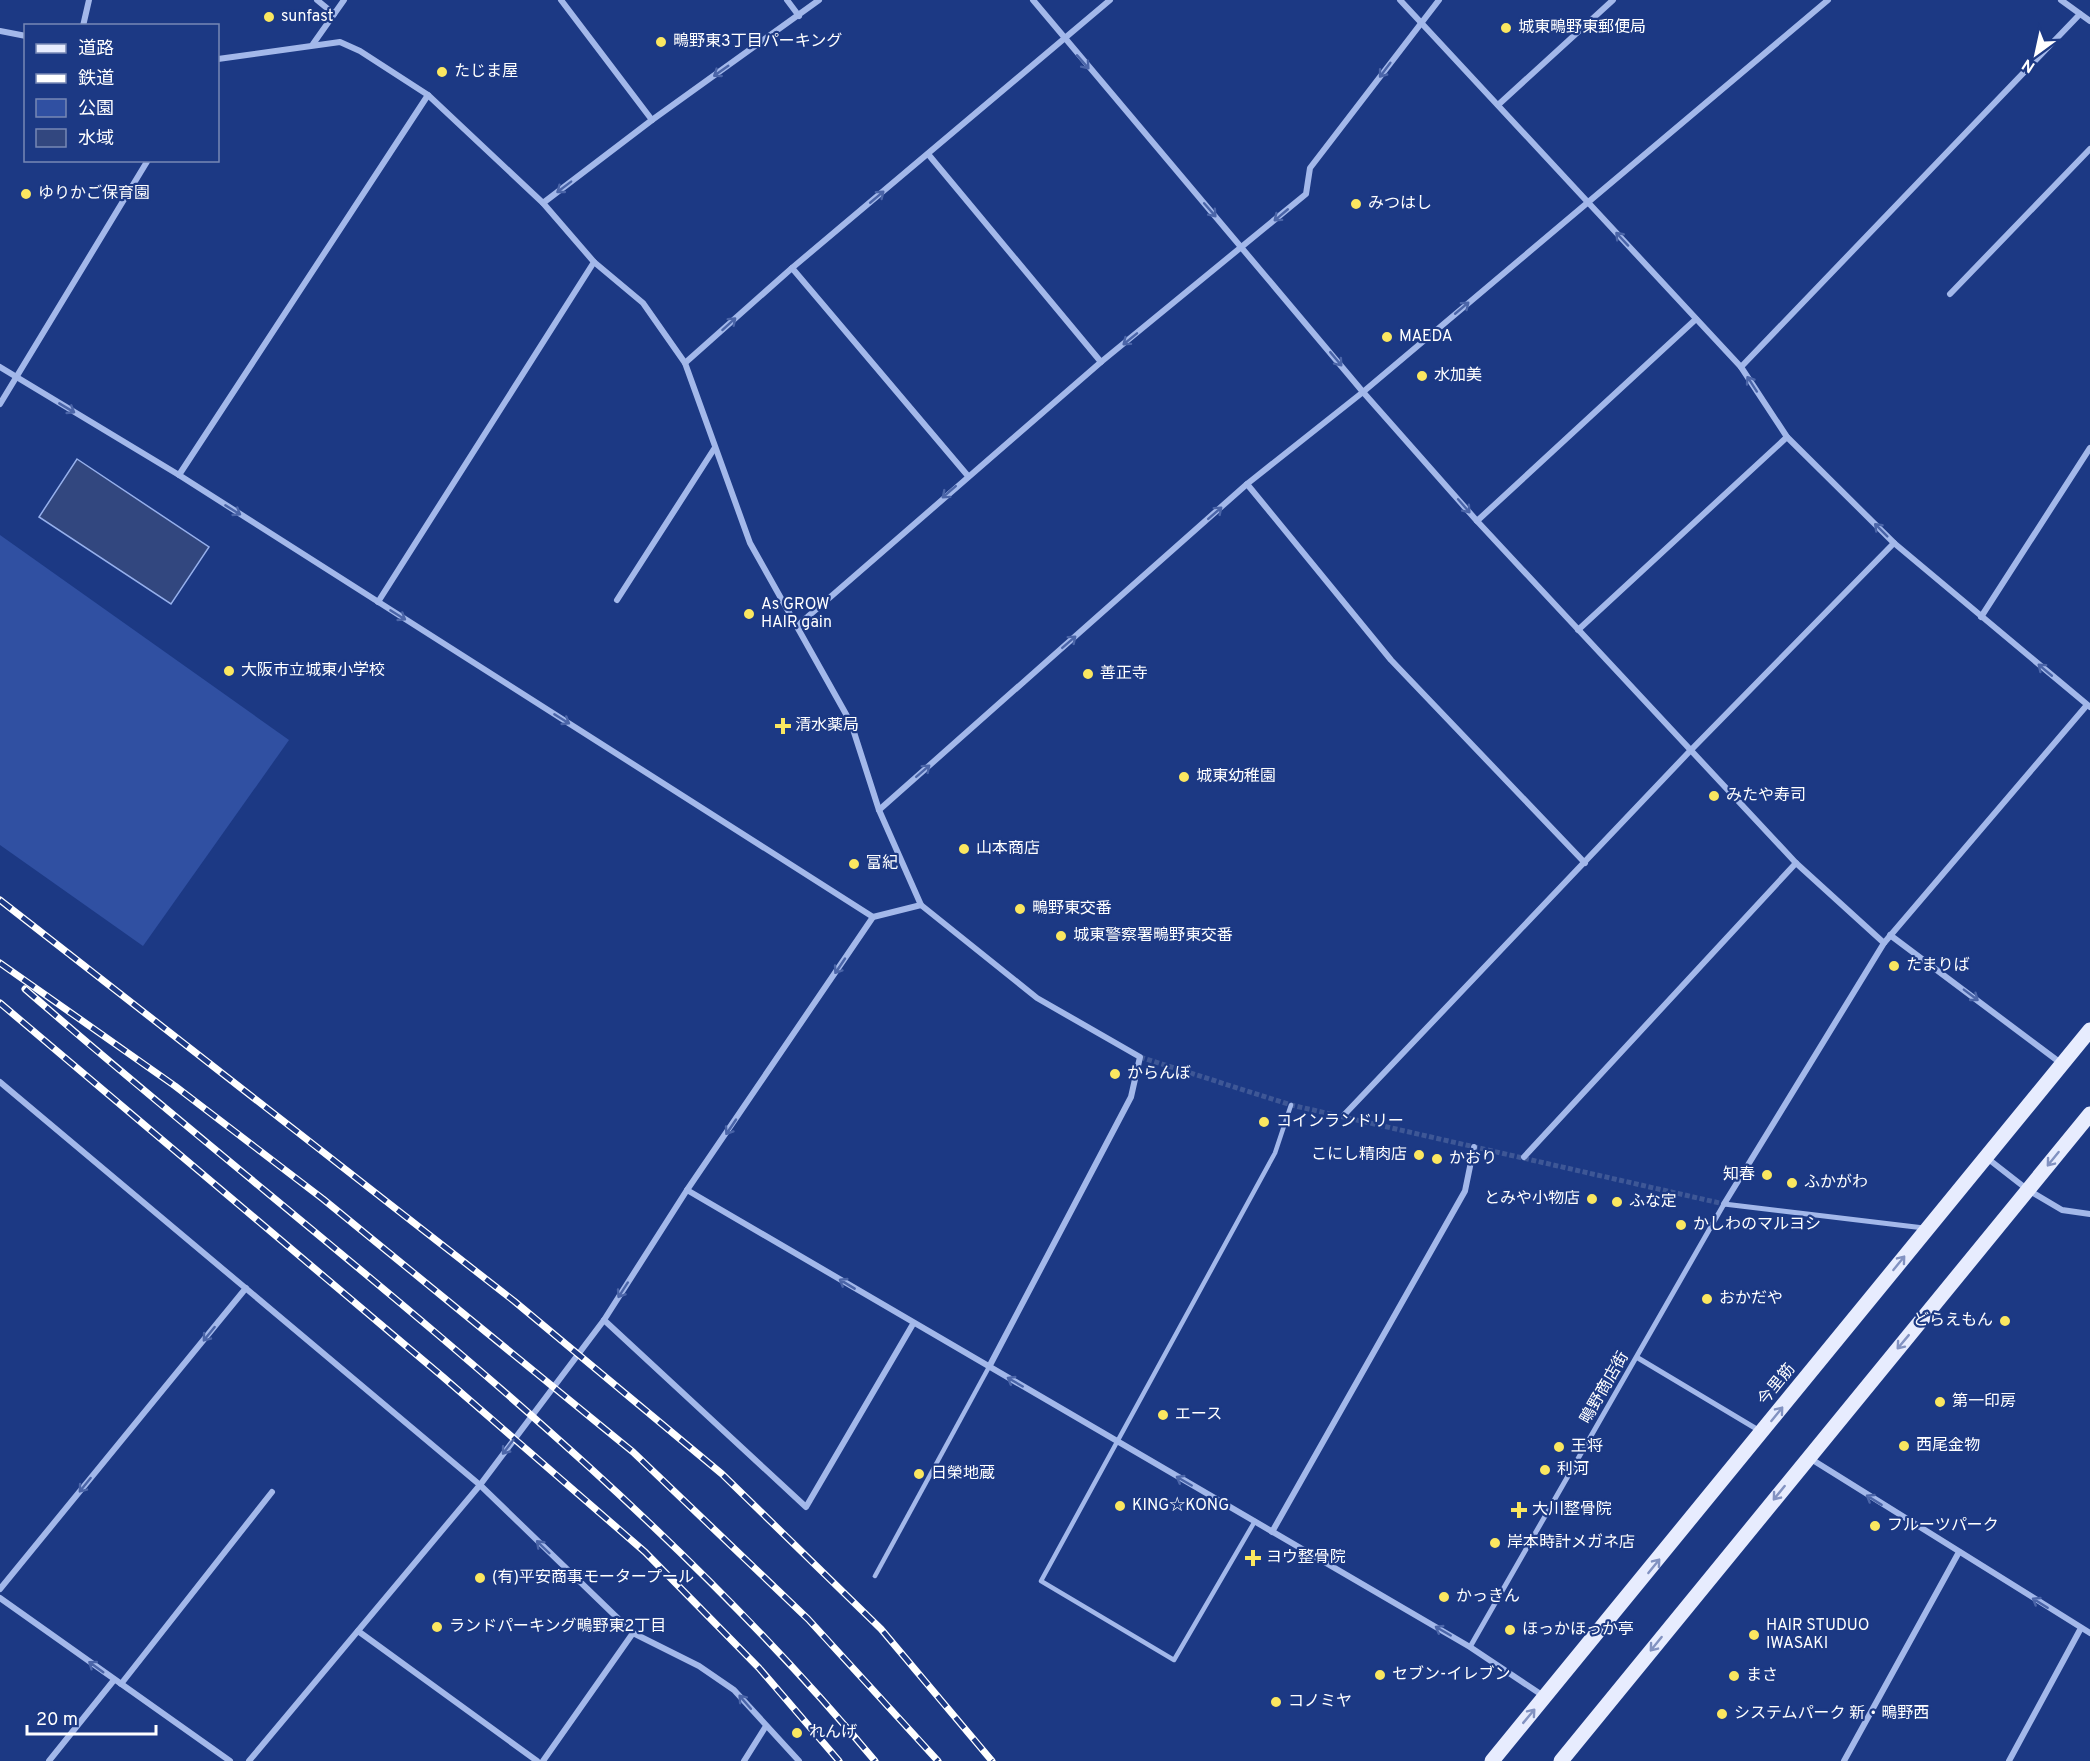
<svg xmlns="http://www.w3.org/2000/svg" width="2090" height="1761" viewBox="0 0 2090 1761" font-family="Overpass,'Noto Sans JP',sans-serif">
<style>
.green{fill:#3050a2}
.water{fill:#32477f;stroke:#96b0ec;stroke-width:1.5}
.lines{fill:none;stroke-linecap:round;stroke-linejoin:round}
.pedestrian-tunnel{stroke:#3e5796;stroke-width:5;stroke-dasharray:5 2.5;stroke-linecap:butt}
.service{stroke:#a3b8ea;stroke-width:4.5}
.pedestrian{stroke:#a3b8ea;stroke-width:5}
.minor{stroke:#a3b8ea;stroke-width:6}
.primary{stroke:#e7ecfe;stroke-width:15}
.rail-casing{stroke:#fff;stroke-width:7}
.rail{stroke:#1c3984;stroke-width:4.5;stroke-dasharray:14;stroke-linecap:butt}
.oneway{stroke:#4b65a8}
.oneway2{stroke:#8292c1}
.poi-dot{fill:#fbe760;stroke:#1c3984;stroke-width:2}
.labels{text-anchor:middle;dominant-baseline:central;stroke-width:4.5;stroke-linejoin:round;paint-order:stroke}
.poi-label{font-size:16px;fill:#fff;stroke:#1c3984;text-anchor:start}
.street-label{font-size:16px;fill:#fff;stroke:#1c3984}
</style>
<rect width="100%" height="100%" fill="#1c3984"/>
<path class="green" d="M0 535 289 740 143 946 0 845Z"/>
<path class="water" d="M77 459 209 547 171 604 39 517Z"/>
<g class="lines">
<path class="pedestrian-tunnel" d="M1140 1057 1291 1105 1724 1204"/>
<g class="service">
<path d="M1255 1521 1174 1660 1041 1581 1275 1153 1291 1105"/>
<path d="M875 1576 989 1367"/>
</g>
<g class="pedestrian">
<path d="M1638 1358 1760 1431"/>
<path d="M1470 1647 1724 1204 1924 1228"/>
</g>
<g class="minor">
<path d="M317 0 334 14"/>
<path d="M561 0 652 120"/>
<path d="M787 0 799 16"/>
<path d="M1033 0 1363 392 1477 521 1796 863 1884 943"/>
<path d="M1400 0 1741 367 1787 437 1894 543 2090 707"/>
<path d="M2061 0 2090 21"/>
<path d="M83 26 89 0"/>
<path d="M0 31 26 36"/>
<path d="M313 44 344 0"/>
<path d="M218 59 340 42 360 51 428 95 543 203 594 262 643 303 685 363 750 543 851 723 879 810 921 905 1037 998 1140 1057 1131 1097 989 1367"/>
<path d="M1498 105 1613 0"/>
<path d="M928 154 1101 362"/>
<path d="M543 203 652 120 819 0"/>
<path d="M792 268 968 476"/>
<path d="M1950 294 2090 149"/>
<path d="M685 363 792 268 1110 0"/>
<path d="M0 367 179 475 873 917"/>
<path d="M1741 367 2080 14"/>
<path d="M0 404 148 160"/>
<path d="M179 475 428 95"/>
<path d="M1247 484 1391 660 1585 863"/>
<path d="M1477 521 1696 319"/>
<path d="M617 600 714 449"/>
<path d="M378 602 594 262"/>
<path d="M1981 617 2090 448"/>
<path d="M797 626 1101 362 1306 194 1310 168 1439 0"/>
<path d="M1578 630 1787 437"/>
<path d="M879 810 1247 484 1363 392 1828 0"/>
<path d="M1890 935 2062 1064"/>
<path d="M0 1082 480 1485 633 1633 699 1666 734 1690 799 1761"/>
<path d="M1344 1115 1689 752 1894 543"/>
<path d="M1524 1157 1796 863"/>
<path d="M1987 1158 2028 1190 2062 1210 2090 1214"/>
<path d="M687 1190 1470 1647 1545 1697"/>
<path d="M1724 1204 1884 943 2087 705"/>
<path d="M604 1320 806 1507 913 1324"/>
<path d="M1811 1459 2090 1633"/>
<path d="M1272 1532 1465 1191 1474 1147"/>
<path d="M0 1589 246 1288"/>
<path d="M0 1598 230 1761"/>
<path d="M358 1631 537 1761"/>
<path d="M121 1684 272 1492"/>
<path d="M49 1761 114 1680"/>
<path d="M249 1761 480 1485 604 1320 687 1190 873 917 921 905"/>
<path d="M543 1761 633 1633"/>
<path d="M744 1761 766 1726"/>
<path d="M1844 1761 1959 1552"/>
<path d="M2009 1761 2081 1628"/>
</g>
<g class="primary">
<path d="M1492 1761 2090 1030"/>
<path d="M1561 1761 2090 1114"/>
</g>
<g class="rail-casing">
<g id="rail">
<path d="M0 900 514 1301 722 1474 881 1629 992 1761"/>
<path d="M0 963 175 1086 323 1199 633 1452 808 1619 938 1761"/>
<path d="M25 989C313 1240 629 1466 875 1761"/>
<path d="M0 1003 443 1377 645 1552 759 1668 839 1761"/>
</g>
</g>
<use href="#rail" class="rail"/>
</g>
<defs><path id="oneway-shaft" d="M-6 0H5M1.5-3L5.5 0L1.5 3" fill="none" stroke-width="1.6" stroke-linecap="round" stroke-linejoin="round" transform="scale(1.5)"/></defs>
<g class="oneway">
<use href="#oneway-shaft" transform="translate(1083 62) rotate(49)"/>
<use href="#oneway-shaft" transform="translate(1385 70) rotate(127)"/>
<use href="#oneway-shaft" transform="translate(721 71) rotate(145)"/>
<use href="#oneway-shaft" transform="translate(564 187) rotate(143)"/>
<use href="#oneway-shaft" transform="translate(877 197) rotate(-40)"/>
<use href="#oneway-shaft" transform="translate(1210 210) rotate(49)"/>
<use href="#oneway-shaft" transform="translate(1281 215) rotate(140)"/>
<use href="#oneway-shaft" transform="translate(1622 239) rotate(-133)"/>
<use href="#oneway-shaft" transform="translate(1462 308) rotate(-40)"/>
<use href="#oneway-shaft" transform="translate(729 324) rotate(-42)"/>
<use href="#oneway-shaft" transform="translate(1130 339) rotate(141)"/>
<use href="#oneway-shaft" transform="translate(1336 359) rotate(50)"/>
<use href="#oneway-shaft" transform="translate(1752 384) rotate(-123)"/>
<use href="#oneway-shaft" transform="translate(67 408) rotate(31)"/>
<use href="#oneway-shaft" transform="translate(949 492) rotate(139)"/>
<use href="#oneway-shaft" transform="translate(1464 506) rotate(49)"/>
<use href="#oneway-shaft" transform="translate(233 510) rotate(32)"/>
<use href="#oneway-shaft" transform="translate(1215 513) rotate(-41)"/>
<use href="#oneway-shaft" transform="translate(1881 530) rotate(-135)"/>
<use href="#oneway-shaft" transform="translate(398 615) rotate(32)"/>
<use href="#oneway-shaft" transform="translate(1069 642) rotate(-41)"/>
<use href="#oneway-shaft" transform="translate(2045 670) rotate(-140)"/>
<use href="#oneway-shaft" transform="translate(562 719) rotate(32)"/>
<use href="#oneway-shaft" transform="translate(923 771) rotate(-41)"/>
<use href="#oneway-shaft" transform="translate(840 966) rotate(124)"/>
<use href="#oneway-shaft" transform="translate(1971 995) rotate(37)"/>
<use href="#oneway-shaft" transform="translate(731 1127) rotate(124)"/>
<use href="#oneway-shaft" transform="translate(847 1284) rotate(-149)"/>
<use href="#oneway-shaft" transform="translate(623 1290) rotate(123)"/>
<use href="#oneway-shaft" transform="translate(209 1334) rotate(129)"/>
<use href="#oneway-shaft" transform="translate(1015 1382) rotate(-150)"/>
<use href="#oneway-shaft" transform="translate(508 1447) rotate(127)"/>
<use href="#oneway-shaft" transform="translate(1184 1481) rotate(-150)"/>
<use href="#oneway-shaft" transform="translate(85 1485) rotate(129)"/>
<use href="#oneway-shaft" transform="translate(1874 1500) rotate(-148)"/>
<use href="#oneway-shaft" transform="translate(543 1547) rotate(-136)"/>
<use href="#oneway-shaft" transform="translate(2040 1603) rotate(-148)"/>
<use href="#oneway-shaft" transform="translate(1443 1631) rotate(-150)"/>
<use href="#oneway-shaft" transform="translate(96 1667) rotate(-144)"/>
<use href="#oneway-shaft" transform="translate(745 1702) rotate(-131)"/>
</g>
<g class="oneway2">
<use href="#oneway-shaft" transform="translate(2053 1159) rotate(129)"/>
<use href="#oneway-shaft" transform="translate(1899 1263) rotate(-51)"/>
<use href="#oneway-shaft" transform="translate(1903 1342) rotate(130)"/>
<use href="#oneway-shaft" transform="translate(1777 1414) rotate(-51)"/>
<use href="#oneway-shaft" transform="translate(1779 1493) rotate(129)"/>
<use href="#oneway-shaft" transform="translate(1654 1566) rotate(-51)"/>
<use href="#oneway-shaft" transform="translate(1656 1644) rotate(129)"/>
<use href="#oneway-shaft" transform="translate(1529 1716) rotate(-50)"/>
</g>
<g class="poi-dot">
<circle cx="269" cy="17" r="6"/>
<circle cx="1506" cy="28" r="6"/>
<circle cx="661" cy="42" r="6"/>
<circle cx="442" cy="72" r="6"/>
<circle cx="26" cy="194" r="6"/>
<circle cx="1356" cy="204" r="6"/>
<circle cx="1387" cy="337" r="6"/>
<circle cx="1422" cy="376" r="6"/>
<circle cx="749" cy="614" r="6"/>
<circle cx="229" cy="671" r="6"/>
<circle cx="1088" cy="674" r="6"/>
<path d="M780 717h6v6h6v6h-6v6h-6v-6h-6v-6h6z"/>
<circle cx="1184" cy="777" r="6"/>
<circle cx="1714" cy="796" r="6"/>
<circle cx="964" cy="849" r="6"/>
<circle cx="854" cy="864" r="6"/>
<circle cx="1020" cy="909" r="6"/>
<circle cx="1061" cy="936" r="6"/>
<circle cx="1894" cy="966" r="6"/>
<circle cx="1115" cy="1074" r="6"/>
<circle cx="1264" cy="1122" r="6"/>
<circle cx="1419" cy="1155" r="6"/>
<circle cx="1437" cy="1159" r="6"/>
<circle cx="1767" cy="1175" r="6"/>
<circle cx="1792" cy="1183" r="6"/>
<circle cx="1592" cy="1199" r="6"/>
<circle cx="1617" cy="1202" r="6"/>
<circle cx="1681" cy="1225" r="6"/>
<circle cx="1707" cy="1299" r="6"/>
<circle cx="2005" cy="1321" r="6"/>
<circle cx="1940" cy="1402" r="6"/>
<circle cx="1163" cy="1415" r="6"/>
<circle cx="1904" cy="1446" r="6"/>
<circle cx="1559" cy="1447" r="6"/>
<circle cx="1545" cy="1470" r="6"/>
<circle cx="919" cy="1474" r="6"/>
<circle cx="1120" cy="1506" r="6"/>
<path d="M1516 1501h6v6h6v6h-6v6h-6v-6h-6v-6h6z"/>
<circle cx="1875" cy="1526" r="6"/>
<circle cx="1495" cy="1543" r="6"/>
<path d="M1250 1549h6v6h6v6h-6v6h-6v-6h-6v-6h6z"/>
<circle cx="480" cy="1578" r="6"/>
<circle cx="1444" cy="1597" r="6"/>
<circle cx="437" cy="1627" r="6"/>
<circle cx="1510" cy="1630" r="6"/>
<circle cx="1754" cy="1635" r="6"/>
<circle cx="1380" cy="1675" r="6"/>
<circle cx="1734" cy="1676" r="6"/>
<circle cx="1276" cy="1702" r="6"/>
<circle cx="1722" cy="1714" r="6"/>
<circle cx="797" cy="1733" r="6"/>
</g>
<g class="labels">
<g class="poi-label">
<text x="281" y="17">sunfast</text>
<text x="1518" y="28">城東鴫野東郵便局</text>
<text x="673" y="42">鴫野東3丁目パーキング</text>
<text x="454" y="72">たじま屋</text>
<text x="38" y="194">ゆりかご保育園</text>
<text x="1368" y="204">みつはし</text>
<text x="1399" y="337">MAEDA</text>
<text x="1434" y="376">水加美</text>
<text x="761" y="605">As GROW<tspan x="761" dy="18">HAIR gain</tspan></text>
<text x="241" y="671">大阪市立城東小学校</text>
<text x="1100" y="674">善正寺</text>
<text x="795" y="726">清水薬局</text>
<text x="1196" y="777">城東幼稚園</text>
<text x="1726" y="796">みたや寿司</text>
<text x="976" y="849">山本商店</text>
<text x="866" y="864">富紀</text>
<text x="1032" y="909">鴫野東交番</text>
<text x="1073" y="936">城東警察署鴫野東交番</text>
<text x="1906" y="966">たまりば</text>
<text x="1127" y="1074">からんぼ</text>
<text x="1276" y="1122">コインランドリー</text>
<text x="1407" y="1155" text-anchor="end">こにし精肉店</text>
<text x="1449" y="1159">かおり</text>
<text x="1755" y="1175" text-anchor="end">知春</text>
<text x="1804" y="1183">ふかがわ</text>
<text x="1580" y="1199" text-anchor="end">とみや小物店</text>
<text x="1629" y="1202">ふな定</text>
<text x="1693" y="1225">かしわのマルヨシ</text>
<text x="1719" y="1299">おかだや</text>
<text x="1993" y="1321" text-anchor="end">どらえもん</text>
<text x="1952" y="1402">第一印房</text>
<text x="1175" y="1415">エース</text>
<text x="1916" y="1446">西尾金物</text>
<text x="1571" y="1447">王将</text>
<text x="1557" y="1470">利河</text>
<text x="931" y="1474">日榮地蔵</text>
<text x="1132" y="1506">KING☆KONG</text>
<text x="1532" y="1510">大川整骨院</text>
<text x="1887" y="1526">フルーツパーク</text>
<text x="1507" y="1543">岸本時計メガネ店</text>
<text x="1266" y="1558">ヨウ整骨院</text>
<text x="492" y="1578">(有)平安商事モータープール</text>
<text x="1456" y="1597">かっきん</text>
<text x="1766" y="1626">HAIR STUDUO<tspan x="1766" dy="18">IWASAKI</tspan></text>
<text x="449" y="1627">ランドパーキング鴫野東2丁目</text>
<text x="1522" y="1630">ほっかほっか亭</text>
<text x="1392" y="1675">セブン-イレブン</text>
<text x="1746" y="1676">まさ</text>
<text x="1288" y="1702">コノミヤ</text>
<text x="1734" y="1714">システムパーク 新・鴫野西</text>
<text x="809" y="1733">れんげ</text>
</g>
<g class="street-label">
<text transform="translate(1777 1385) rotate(-51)">今里筋</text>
<text transform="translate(1605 1388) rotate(-60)">鴫野商店街</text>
</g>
</g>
<rect x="24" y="24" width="195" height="138" fill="#1c3984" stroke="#7788b5" stroke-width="1.5"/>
<rect x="36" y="44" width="30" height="9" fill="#e7ecfe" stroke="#7788b5" stroke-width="1.5"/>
<text x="78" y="54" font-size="18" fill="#ffffff">道路</text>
<rect x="36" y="74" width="30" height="9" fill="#ffffff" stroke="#7788b5" stroke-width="1.5"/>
<text x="78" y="84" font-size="18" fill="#ffffff">鉄道</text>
<rect x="36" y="99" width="30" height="18" fill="#3050a2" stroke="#7788b5" stroke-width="1.5"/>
<text x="78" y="114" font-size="18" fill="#ffffff">公園</text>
<rect x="36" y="129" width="30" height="18" fill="#32477f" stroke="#7788b5" stroke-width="1.5"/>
<text x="78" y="144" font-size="18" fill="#ffffff">水域</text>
<g transform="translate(2036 54) rotate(213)" stroke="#1c3984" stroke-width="4.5" paint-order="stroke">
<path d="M0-4.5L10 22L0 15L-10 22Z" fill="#ffffff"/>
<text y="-9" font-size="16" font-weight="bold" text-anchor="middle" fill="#ffffff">N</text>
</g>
<path d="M27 1725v9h129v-9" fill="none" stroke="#ffffff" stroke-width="3"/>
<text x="36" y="1725" font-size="18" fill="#ffffff" stroke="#1c3984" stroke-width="4.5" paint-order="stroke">20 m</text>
</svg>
